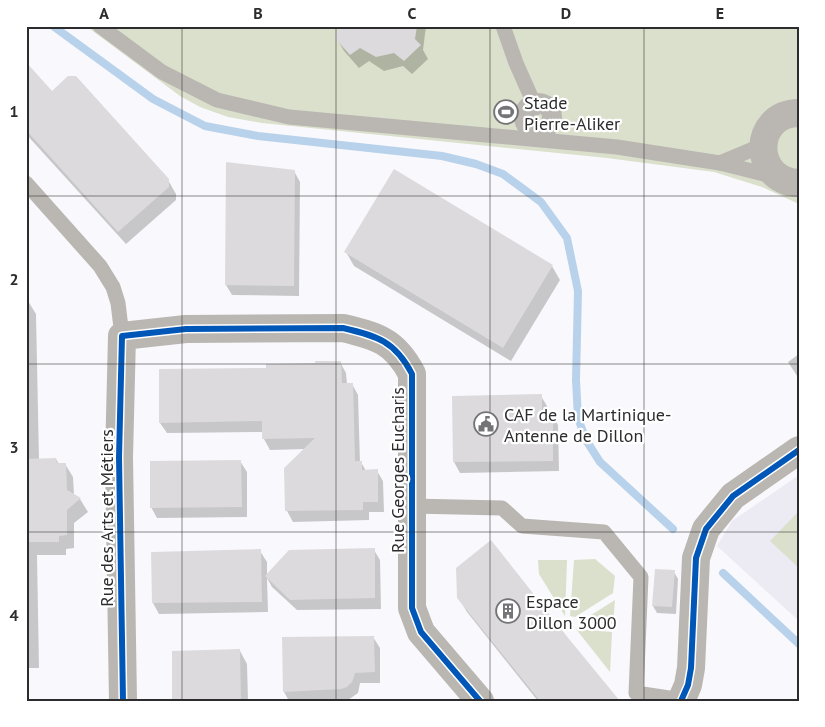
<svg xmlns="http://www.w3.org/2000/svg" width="825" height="727" viewBox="0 0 825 727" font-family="'PT Sans',sans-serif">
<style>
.built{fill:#eceaf3}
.green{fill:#dae0cb}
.shadow{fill:#0003}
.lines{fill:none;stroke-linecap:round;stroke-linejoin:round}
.stream{stroke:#b9d2eb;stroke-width:8}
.building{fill:#dcdadd}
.service{stroke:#bab6b2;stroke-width:15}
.minor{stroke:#bab6b2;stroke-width:28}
.cycleway-casing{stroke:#fff;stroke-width:9}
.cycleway{stroke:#0057b8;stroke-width:6}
.grid{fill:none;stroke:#2c2c2e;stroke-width:1;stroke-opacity:0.55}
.labels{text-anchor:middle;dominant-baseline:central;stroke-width:4.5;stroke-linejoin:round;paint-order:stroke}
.poi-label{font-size:18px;fill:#2c2c2e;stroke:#fff;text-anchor:start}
.street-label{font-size:18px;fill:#2c2c2e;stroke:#fff}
.neatline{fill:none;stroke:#2c2c2e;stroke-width:2}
.grid-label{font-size:16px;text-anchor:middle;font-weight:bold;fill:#2c2c2e}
</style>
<rect width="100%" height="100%" fill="#f9f8fc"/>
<path class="built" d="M799 475V621L717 546 732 521Z"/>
<g class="green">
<path d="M86 26H799V204L762 187 714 172 607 158 262 123 228 117 200 107 180 96Z"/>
<path d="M799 511V568L770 541Z"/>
<path d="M595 559 615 576 613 593 575 617 570 616 574 560Z"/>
<path d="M538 560H567L565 616 539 574Z"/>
<path d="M615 600 613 624 580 622Z"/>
<path d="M576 629 612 632 610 672Z"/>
</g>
<g class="shadow">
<path d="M342 26H426L423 50 428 59 412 74 403 66 384 71 369 61 359 68 344 51 336 37Z"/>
<path d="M26 64 52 92 168 180 176 194V200L126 244 26 134Z"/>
<path d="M294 171 300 182 299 296 232 295 226 285Z"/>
<path d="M346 252 552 266 560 280 511 361 354 266Z"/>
<path d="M26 301H28L36 314 39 460 56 459 59 464H65L73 477 74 495 80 499 88 512 74 523V548L66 549V555H37L39 668H26Z"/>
<path d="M799 354V379L788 362Z"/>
<path d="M340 362 346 373 347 384H352L358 395 360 463 361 462 366 471H377L383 481 384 512H369V520L293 522 287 511 286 468 306 449 270 450 264 439 263 432 167 433 160 423 268 369Z"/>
<path d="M541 396 547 406V414H552L558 425 559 471 460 473 454 462 453 397Z"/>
<path d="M240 461 247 472V517L157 518 151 507Z"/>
<path d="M374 550 380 560 381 609 297 610 272 587 267 578 268 612 159 614 153 603 152 553 260 551 267 562V576Z"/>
<path d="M674 572 678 579 676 614 657 613 653 606Z"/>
<path d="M458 597 618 701H538L467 612Z"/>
<path d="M373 637 380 648V683H360L358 693 348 700 289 701 284 692V638Z"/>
<path d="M240 651 247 664 248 701H174Z"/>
</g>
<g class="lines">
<g class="stream">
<path d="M53 26 153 99 205 126 258 136 442 156 476 164 503 174 541 202 567 238 578 291 576 380 578 418 586 440 600 462 673 529"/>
<path d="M723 573 799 644"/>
</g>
</g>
<g class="building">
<path d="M341 26H417L415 39 421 45 404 61 394 53 376 57 360 48 350 55 334 37Z"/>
<path d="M26 62 52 91 68 76H76L169 179V187L118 232 26 130Z"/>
<path d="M226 162 295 170 294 286 225 285Z"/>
<path d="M394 169 553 265 503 348 344 252Z"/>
<path d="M315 361H341L342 383H353L355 461H362V470L378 469V502H363V510L285 511 284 468 315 438 262 439V421L159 423V369L266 368V364L315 363Z"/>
<path d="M542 394V413H553V461L453 462 452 396Z"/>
<path d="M56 458 57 463H66L67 490 81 498 67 510V535L59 536V542H26V459Z"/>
<path d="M241 460 242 507 150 508V461Z"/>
<path d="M491 540 569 639 620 701H540L457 598 456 568Z"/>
<path d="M375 548V598L290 600 265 576 289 550Z"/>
<path d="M261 549 262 602 152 603 151 552Z"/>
<path d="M655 569 675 570 672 607 652 606Z"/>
<path d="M374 636 375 672 355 673 352 682 347 687 341 689 283 692 282 637Z"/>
<path d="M240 649 241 701H172V651Z"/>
</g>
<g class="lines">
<g class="service">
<path d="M100 26 162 72 217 100 289 117 617 147 720 163 776 177"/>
<path d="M503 26 516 63 536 108"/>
<path d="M720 163 763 145"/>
<path d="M26 183 100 266 113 287 118 303 122 336"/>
<path d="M411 506 502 508 522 526 604 532 641 577 636 693 682 700"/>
</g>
<g class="minor">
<circle cx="538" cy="117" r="10"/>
<path d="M799 113C752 113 751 181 799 183"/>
<path d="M123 701 119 457 122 336 186 329 343 328C377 336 395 341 412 374V608L421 632 480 701"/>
<path d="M681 701 688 685 691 668 696 558 706 529 733 496 799 450"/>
</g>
<g class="cycleway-casing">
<g id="cycleway">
<path d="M123 701 119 457 122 336 186 329 343 328C377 336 395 341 412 374V608L421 632 480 701"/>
<path d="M681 701 688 685 691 668 696 558 706 529 733 496 799 450"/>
</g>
</g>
<use href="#cycleway" class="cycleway"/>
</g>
<path class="grid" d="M182 26V701M336 26V701M490 26V701M644 26V701M26 196H799M26 364H799M26 532H799"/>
<defs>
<g id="stadium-ring" transform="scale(1.25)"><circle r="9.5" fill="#fff" stroke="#747376" stroke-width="1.5"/><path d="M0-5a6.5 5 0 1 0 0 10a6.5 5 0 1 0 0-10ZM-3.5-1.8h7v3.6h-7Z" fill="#747376"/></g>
<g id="civic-ring" transform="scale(1.25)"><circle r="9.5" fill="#fff" stroke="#747376" stroke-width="1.5"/><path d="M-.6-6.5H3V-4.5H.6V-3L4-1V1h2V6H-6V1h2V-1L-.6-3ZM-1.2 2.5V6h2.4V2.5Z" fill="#747376"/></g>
<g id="building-ring" transform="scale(1.25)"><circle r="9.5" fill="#fff" stroke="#747376" stroke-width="1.5"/><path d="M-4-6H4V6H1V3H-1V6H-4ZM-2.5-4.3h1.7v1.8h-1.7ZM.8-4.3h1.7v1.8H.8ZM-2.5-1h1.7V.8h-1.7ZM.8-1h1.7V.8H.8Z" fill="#747376"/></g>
</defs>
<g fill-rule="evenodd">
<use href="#stadium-ring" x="506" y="112"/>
<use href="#civic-ring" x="486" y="424"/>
<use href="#building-ring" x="508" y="611"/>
</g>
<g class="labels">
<g class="poi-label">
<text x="524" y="102">Stade<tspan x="524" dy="21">Pierre-Aliker</tspan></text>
<text x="504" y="414">CAF de la Martinique-<tspan x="504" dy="21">Antenne de Dillon</tspan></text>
<text x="526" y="601">Espace<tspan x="526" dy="21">Dillon 3000</tspan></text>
</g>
<g class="street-label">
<text transform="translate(397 470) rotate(-90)">Rue Georges Eucharis</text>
<text transform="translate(106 518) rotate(-90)">Rue des Arts et Métiers</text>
</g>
</g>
<rect width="825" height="727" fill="none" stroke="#ffffff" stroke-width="55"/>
<rect x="28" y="28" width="770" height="672" class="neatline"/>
<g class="grid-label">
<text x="104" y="19">A</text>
<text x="258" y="19">B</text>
<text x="412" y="19">C</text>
<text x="566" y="19">D</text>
<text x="720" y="19">E</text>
<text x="14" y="117">1</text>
<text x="14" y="285">2</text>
<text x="14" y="453">3</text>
<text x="14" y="621">4</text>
</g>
</svg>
